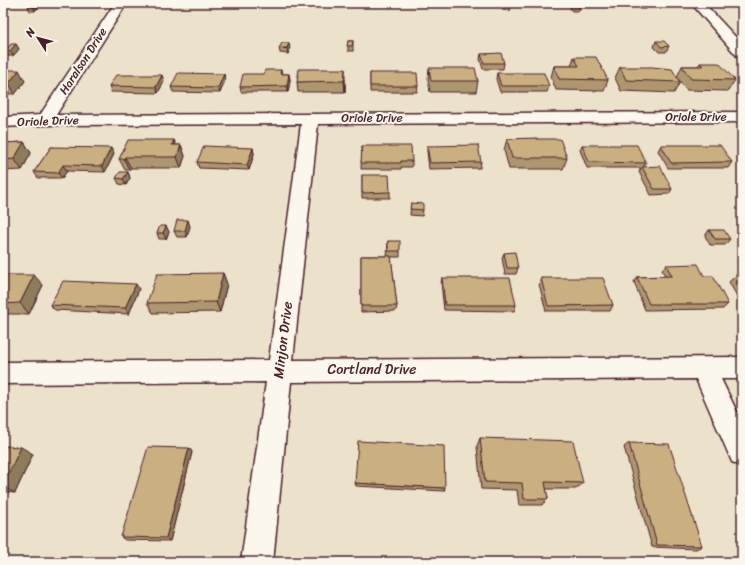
<svg xmlns="http://www.w3.org/2000/svg" width="745" height="565" viewBox="0 0 745 565" font-family="Sriracha,sans-serif">
<style>
.lines{fill:none;stroke-linecap:round;stroke-linejoin:round}
.minor-casing{stroke:#4a1f2b;stroke-width:3}
.minor{fill:#fbf7ec;fill-rule:evenodd}
.wall{fill:#ae976e;stroke:#4a1f2b}
.shaded-wall{fill:#8d7b5a;stroke:#4a1f2b}
.building{fill:#cab080;stroke:#4a1f2b}
.labels{text-anchor:middle;dominant-baseline:central;stroke-width:4;stroke-linejoin:round;paint-order:stroke}
.far-street-label{font-size:12px;fill:#4a1f2b;stroke:#fbf7ec}
.street-label{font-size:14px;fill:#4a1f2b;stroke:#fbf7ec}
</style>
<rect width="100%" height="100%" fill="#ece2cc"/>
<filter id="ink" filterUnits="userSpaceOnUse"><feTurbulence type="fractalNoise" baseFrequency=".025" numOctaves="2"/><feDisplacementMap in="SourceGraphic" scale="8" xChannelSelector="R" yChannelSelector="G"/><feConvolveMatrix kernelMatrix="1 2 1 2 8 2 1 2 1" color-interpolation-filters="sRGB"/></filter>
<g filter="url(#ink)">
<g class="lines">
<g class="minor-casing">
<g id="minor">
<path d="M115 3H127L56 115 742 112V122L318 124 293 360 742 357V379H721L742 422V466L732 462 696 379 291 382 273 562H241L266 382 3 384V362L269 360 301 124 45 125 3 127V117L40 115Z"/>
<path d="M691 3H704L742 44V57L737 56Z"/>
</g>
</g>
<use href="#minor" class="minor"/>
</g>
<g class="wall">
<path d="M30 3 38 8 35 11H30L28 6Z"/>
<path d="M315 3H323L322 7H316Z"/>
<path d="M503 3 511 5 510 11 502 10V8Z"/>
<path d="M572 3 580 6 579 11H572L570 8Z"/>
<path d="M639 3H647L648 4 646 9H640L638 6Z"/>
<rect x="348" y="41" width="5" height="10"/>
<path d="M656 41 669 46 666 52H659L654 47Z"/>
<path d="M16 44 19 49 13 56H8L5 51Z"/>
<path d="M279 48 290 49 288 54 280 53Z"/>
<path d="M481 54 504 63 503 69H483L480 59Z"/>
<path d="M574 57 608 80 604 91 556 90 551 77 554 66H571Z"/>
<path d="M700 63 735 80 728 91 686 90 678 79 680 82 674 93 621 91 615 78 620 67 677 77 682 66H698Z"/>
<path d="M3 68 4 70 25 81 15 94H3Z"/>
<path d="M429 68 478 81 476 92H430L428 79Z"/>
<path d="M281 70 282 74H289L290 80 288 92H241L240 87 264 74Z"/>
<path d="M370 73 418 86 417 92H370Z"/>
<path d="M497 73 549 86 547 92H500L496 79Z"/>
<path d="M224 74 225 80 220 93 173 92 171 87Z"/>
<path d="M345 79V92H298L297 82Z"/>
<path d="M164 81 158 93 111 92 109 86Z"/>
<path d="M507 139H537L567 158 563 169H509L504 150Z"/>
<path d="M174 140 176 145H181L185 156 181 168H131L129 170H125L119 159Z"/>
<path d="M24 142 31 153 22 170 3 171V143Z"/>
<path d="M582 145 646 163 644 166 672 189 669 194 651 195 639 172 641 168H587L580 150Z"/>
<path d="M661 145 732 162 728 168H668L658 151Z"/>
<path d="M742 145V154L739 149Z"/>
<path d="M362 146 412 161V167H401V169H361Z"/>
<path d="M427 146 481 162 480 168 429 169 427 151Z"/>
<path d="M51 147 114 154 105 172 67 171 62 178H38L34 172Z"/>
<path d="M253 148 254 154 249 170 199 168 197 162Z"/>
<path d="M128 172 130 178 126 185 119 184 116 178Z"/>
<path d="M362 175 390 192V198H362Z"/>
<path d="M411 203 423 210 422 216 410 215Z"/>
<path d="M166 226 169 232 166 239H159L157 233Z"/>
<path d="M190 226 187 237H177L174 231Z"/>
<path d="M709 230 730 239 725 245H710L705 236Z"/>
<path d="M388 241 400 251V257H391L397 306 396 311 361 312V256H387Z"/>
<path d="M504 253 518 268 516 274H505L502 258Z"/>
<path d="M666 265 704 276 728 304 723 309 645 310 634 282 637 277 665 276 662 270Z"/>
<path d="M739 272H742V305L729 282Z"/>
<path d="M223 273 227 284 220 312 153 313 147 303Z"/>
<path d="M3 275 43 285 29 314H3Z"/>
<path d="M442 278 516 305 514 311 444 310 441 283Z"/>
<path d="M541 278 613 305 610 311H546L539 284Z"/>
<path d="M139 289 129 314 55 310 50 305Z"/>
<path d="M480 438 583 483 576 489H546L548 499 542 505H519L517 490 481 489 477 446Z"/>
<path d="M629 443 702 546 696 549 652 547 624 447Z"/>
<path d="M3 446 33 454 15 493 3 492Z"/>
<path d="M189 448 192 452 170 541 125 540 121 537Z"/>
<path d="M355 483 445 488 444 491 356 486Z"/>
</g>
<g class="shaded-wall">
<path d="M35 3 38 8 35 11 33 6Z"/>
<path d="M289 43 290 49 288 54 287 48Z"/>
<path d="M16 44 19 49 13 56 10 51Z"/>
<path d="M345 69V92L344 81Z"/>
<path d="M19 70 25 81 15 94 9 83Z"/>
<path d="M224 74 225 80 220 93 218 88Z"/>
<path d="M289 74 290 80 288 92 287 86Z"/>
<path d="M162 75 164 81 158 93 156 87Z"/>
<path d="M174 140 178 151 172 145Z"/>
<path d="M24 142 31 153 22 170 14 159Z"/>
<path d="M181 145 185 156 181 168 177 157Z"/>
<path d="M111 148 114 154 105 172 102 166Z"/>
<path d="M253 148 254 154 249 170 247 165Z"/>
<path d="M125 157 131 168 129 170 124 159Z"/>
<path d="M63 165 67 171 62 178 58 173Z"/>
<path d="M128 172 130 178 126 185 123 179Z"/>
<path d="M188 220 190 226 187 237 185 231Z"/>
<path d="M166 226 169 232 166 239 163 233Z"/>
<path d="M223 273 227 284 220 312 216 302Z"/>
<path d="M34 275 43 285 29 314 20 303Z"/>
<path d="M136 284 139 289 129 314 125 308Z"/>
<path d="M21 447 33 454 15 493 3 487V485Z"/>
<path d="M189 448 192 452 170 541 166 538Z"/>
</g>
<g class="building">
<path d="M30 3H35L33 6H28Z"/>
<rect x="503" y="3" width="8" height="2"/>
<path d="M572 3H578L580 6H573Z"/>
<path d="M641 3H647L648 4H642Z"/>
<path d="M348 41H353L352 46H347Z"/>
<path d="M656 41H664L669 46 661 47Z"/>
<path d="M282 43H289L287 48H279Z"/>
<path d="M11 44H16L10 51H5Z"/>
<path d="M501 53 504 63H484L481 54Z"/>
<path d="M574 57H596L608 80 559 79 554 66H579Z"/>
<path d="M700 63H719L735 80 691 79 682 66H703Z"/>
<path d="M620 67H652L672 69 680 82 626 80Z"/>
<path d="M429 68H475L478 81H431Z"/>
<path d="M299 69H345L344 81 297 82Z"/>
<path d="M3 70H19L9 83H3Z"/>
<path d="M265 70H281L280 74H289L287 86 240 87 243 74H264Z"/>
<path d="M178 73 224 74 218 88 171 87Z"/>
<path d="M370 73H417L418 86H370Z"/>
<path d="M497 73H544L549 86H501Z"/>
<path d="M116 75H162L156 87 109 86Z"/>
<path d="M537 138V139H560L567 158H512L507 139Z"/>
<path d="M128 140H174L172 145H181L177 157H125L124 159H119Z"/>
<path d="M24 142 14 159 3 160V143Z"/>
<path d="M478 145 481 162 430 163 427 146Z"/>
<path d="M582 145H637L646 163 589 162Z"/>
<path d="M661 145H720L732 162 671 163Z"/>
<path d="M204 146 253 148 247 165 197 162Z"/>
<path d="M362 146H411L412 161H401V163H361Z"/>
<path d="M51 147 111 148 102 166 63 165 58 173 34 172Z"/>
<path d="M660 166 672 189H654L642 167Z"/>
<path d="M120 172H128L123 179 116 178Z"/>
<path d="M362 175H389L390 192 362 193Z"/>
<path d="M411 203 423 204V210L410 209Z"/>
<path d="M177 220H188L185 231H174Z"/>
<path d="M160 226H166L163 233H157Z"/>
<path d="M709 230H724L730 239H715Z"/>
<rect x="388" y="241" width="12" height="10"/>
<path d="M515 252 518 268H507L504 253Z"/>
<path d="M361 256H391L397 306H361Z"/>
<path d="M698 264 704 276H713L728 304H649L637 277 672 276 666 265Z"/>
<path d="M739 272H742V278Z"/>
<path d="M223 273 216 302 147 303 157 274Z"/>
<path d="M3 275H34L20 303 3 304Z"/>
<path d="M442 278H510L516 305H445Z"/>
<path d="M541 278H603L613 305 548 306Z"/>
<path d="M63 281 136 284 125 308 50 305Z"/>
<path d="M480 438 573 441 583 483 545 482 548 499H524L522 483 485 482Z"/>
<path d="M358 441 444 446 445 488 355 483Z"/>
<path d="M629 443 669 444 702 546 657 545Z"/>
<path d="M3 446 21 447 3 485Z"/>
<path d="M148 447 189 448 166 538 121 537Z"/>
</g>
</g>
<g class="labels">
<g class="far-street-label">
<text transform="translate(83 61) rotate(-57)">Haralson Drive</text>
<text x="696" y="117">Oriole Drive</text>
<text x="372" y="118">Oriole Drive</text>
<text transform="translate(48 121) rotate(-2)">Oriole Drive</text>
</g>
<g class="street-label">
<text transform="translate(283 340) rotate(-83)">Minjon Drive</text>
<text x="372" y="369">Cortland Drive</text>
</g>
</g>
<rect width="745" height="565" fill="none" stroke="#fbf7ec" stroke-width="16"/>
<rect x="8" y="8" width="729" height="549" fill="none" stroke="#4a1f2b" stroke-width="1.5" filter="url(#ink)"/>
<g transform="translate(38 38) rotate(306)" stroke="#fbf7ec" stroke-width="3" paint-order="stroke">
<path d="M0-3L7 15L0 10L-7 15Z" fill="#4a1f2b"/>
<text y="-6" font-size="11" font-weight="bold" text-anchor="middle" fill="#4a1f2b">N</text>
</g>
</svg>
